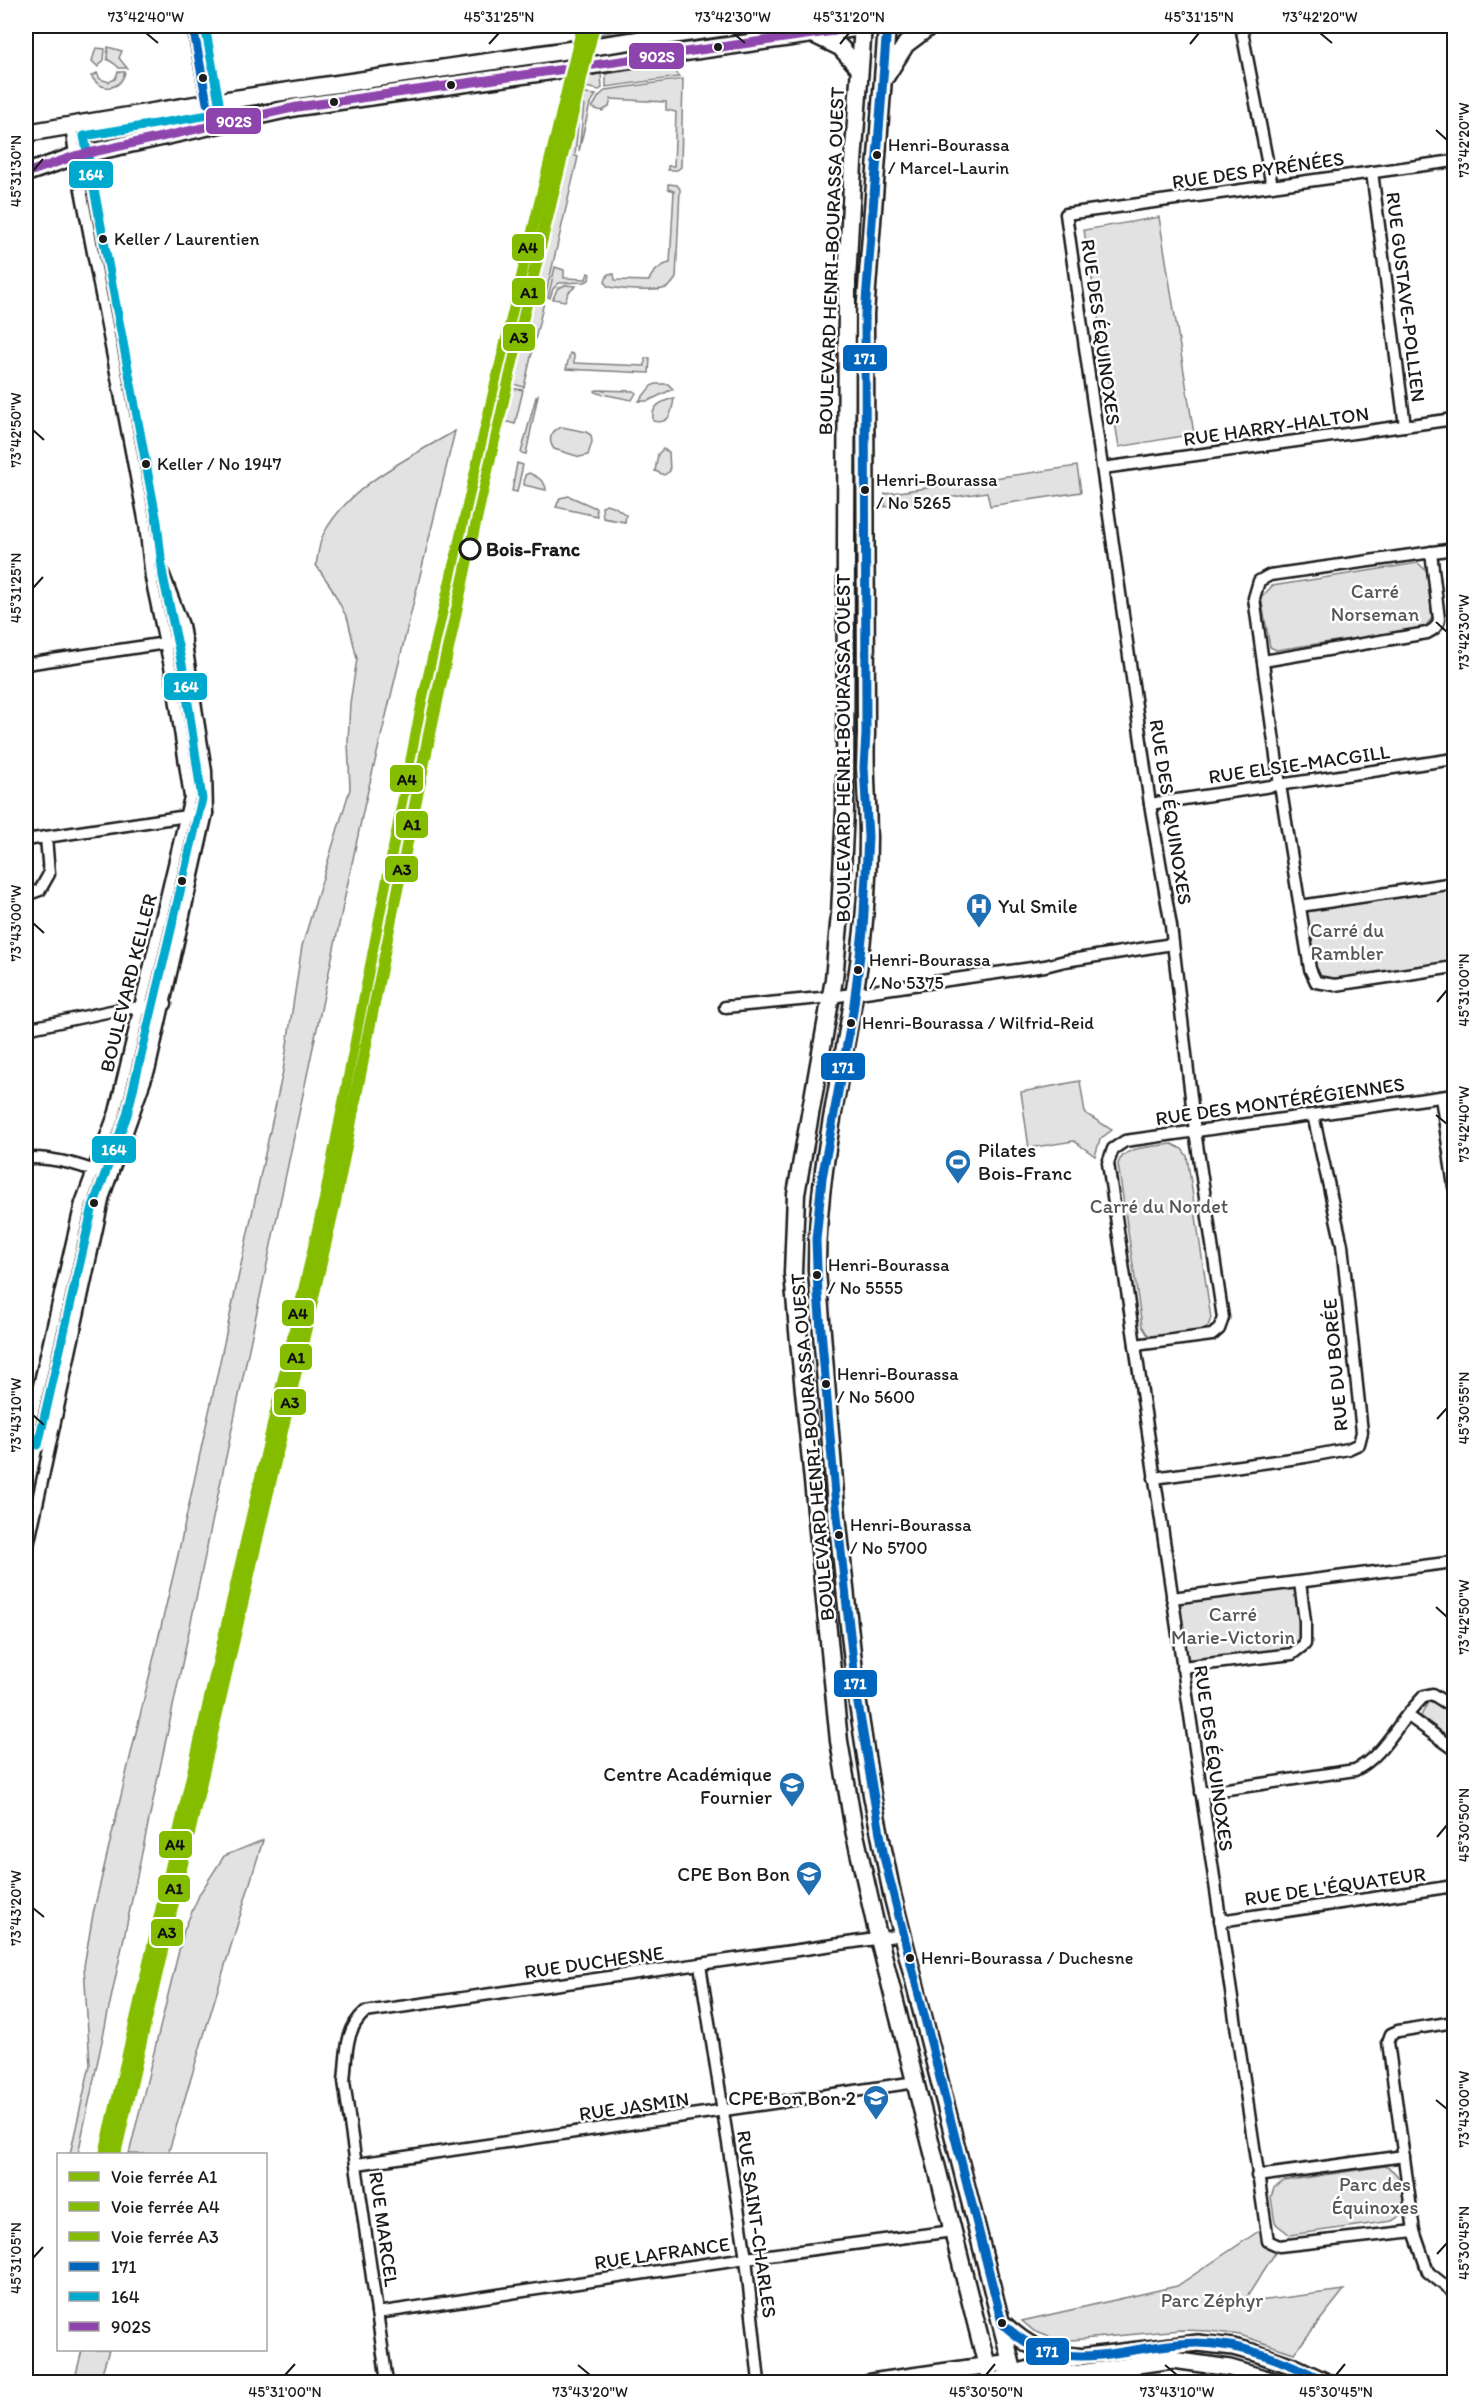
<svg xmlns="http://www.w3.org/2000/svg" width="1480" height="2408" viewBox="0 0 1480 2408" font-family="Itim,sans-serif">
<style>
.green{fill:#e2e2e2;stroke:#7f7f7f;stroke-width:1.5}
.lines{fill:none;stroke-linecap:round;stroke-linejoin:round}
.street-casing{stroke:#1c1c1c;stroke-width:15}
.secondary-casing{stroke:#1c1c1c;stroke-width:20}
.primary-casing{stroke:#1c1c1c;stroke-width:21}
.street{stroke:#fff;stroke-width:10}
.secondary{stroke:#fff;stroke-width:15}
.primary{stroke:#fff;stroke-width:16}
.bus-1-casing{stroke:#fff;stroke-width:14}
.bus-2-casing{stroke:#fff;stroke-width:14}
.bus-3-casing{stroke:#fff;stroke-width:14}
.bus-1{stroke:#0065bd;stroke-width:9}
.bus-2{stroke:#00a9ce;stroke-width:9}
.bus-3{stroke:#8e44ad;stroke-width:9}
.rail-1-casing{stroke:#fff;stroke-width:15}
.rail-2-casing{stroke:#fff;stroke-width:15}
.rail-3-casing{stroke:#fff;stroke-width:15}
.rail-1{stroke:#84bd00;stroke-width:10}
.rail-2{stroke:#84bd00;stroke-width:10}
.rail-3{stroke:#84bd00;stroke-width:10}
.ticks{fill:none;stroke:#1c1c1c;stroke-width:2}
.bus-dot{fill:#1c1c1c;stroke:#fff;stroke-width:2}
.stop-dot{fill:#fff;stroke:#1c1c1c;stroke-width:3}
.labels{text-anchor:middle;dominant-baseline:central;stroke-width:5;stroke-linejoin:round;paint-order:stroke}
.bus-label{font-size:18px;fill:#1c1c1c;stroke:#fff;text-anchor:start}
.street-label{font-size:20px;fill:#1c1c1c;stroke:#fff}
.stop-label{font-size:20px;font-weight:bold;fill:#1c1c1c;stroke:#fff;text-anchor:start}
.park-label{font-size:20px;fill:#575757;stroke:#fff}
.poi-label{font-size:20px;fill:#1c1c1c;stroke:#fff;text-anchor:end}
.line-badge{stroke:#fff;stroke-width:2}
.badge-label{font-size:16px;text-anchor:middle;font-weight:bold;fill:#fff}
.pale-badge-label{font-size:16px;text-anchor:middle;font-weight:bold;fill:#111}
.neatline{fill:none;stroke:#1c1c1c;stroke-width:2}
.ticks-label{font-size:15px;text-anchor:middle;fill:#1c1c1c}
</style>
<rect width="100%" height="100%" fill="#fff"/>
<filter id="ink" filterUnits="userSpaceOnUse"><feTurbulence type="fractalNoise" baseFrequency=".0167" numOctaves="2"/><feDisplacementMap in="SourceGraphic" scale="12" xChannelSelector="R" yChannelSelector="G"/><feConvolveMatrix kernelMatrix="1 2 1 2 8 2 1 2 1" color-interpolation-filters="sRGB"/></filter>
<g filter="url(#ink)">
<g class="green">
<path d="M594 26H615L616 31 593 35Z"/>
<path d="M108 47 122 51 119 58 127 68H119L115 64 107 59Z"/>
<path d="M96 48 105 49 104 60 98 67 92 61Z"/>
<path d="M664 65 675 69 679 77 606 87V74Z"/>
<path d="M118 72H125C120 91 101 92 91 76L97 73 100 79 109 82 115 79Z"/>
<path d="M601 73 602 88 599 90 585 87 587 77Z"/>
<path d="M683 79 681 167 677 170H668V166H674L676 112 666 110V102L611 99 609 107 602 111 592 108 599 96 606 90Z"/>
<path d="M575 92 581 94 575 156 578 157 524 387 513 384Z"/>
<path d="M585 94 596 95 590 104 579 151Z"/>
<path d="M668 184 677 185 680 189 676 278C673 282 671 286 666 288 655 292 618 290 607 286L605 282 608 274H614L615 280 649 281C651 273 662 264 670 263L674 191 668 189Z"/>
<path d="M1159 217 1194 434 1119 447 1084 230Z"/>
<path d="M555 267 564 270V278L586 279 588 273 590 274 589 280 585 282 559 283 553 289 550 298 548 297Z"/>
<path d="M565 285 576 286 569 292 565 301 553 299 557 289Z"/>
<path d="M570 353 574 355V363L645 366V358H650L649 373 566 369Z"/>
<path d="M656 384H668L673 389 648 401H639L651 386Z"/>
<path d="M512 388 523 390 515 424 504 421Z"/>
<path d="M597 390 634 391 636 393 632 400 597 393 595 391Z"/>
<path d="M538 395 526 454 521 453 536 397Z"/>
<path d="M674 398C672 413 670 425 653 421 651 406 660 402 674 398Z"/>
<path d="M562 427 586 432 591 435 592 442 588 455 580 457 554 449C547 440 551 430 562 427Z"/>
<path d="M455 431 364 807 78 2154H70L90 2065 84 1966 93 1914 178 1555 283 1071 302 946 350 789 348 742 350 703 357 659 348 620 331 587 316 565C318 555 319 542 324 533 351 484 409 458 455 431Z"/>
<path d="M663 449 669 452 670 471 664 475 655 471 658 454Z"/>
<path d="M517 463 523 465 517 492 512 491Z"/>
<path d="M1077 466 1081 492 990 506 987 492 885 507V494Z"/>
<path d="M529 473C536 476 546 482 546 490L524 485 525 475Z"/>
<path d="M569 496 596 508 597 516 556 507 560 498Z"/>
<path d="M606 504 615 507 626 515 625 522 603 518 602 507Z"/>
<path d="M1418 563 1428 572 1432 618 1424 628 1276 650 1270 647 1261 598 1272 586Z"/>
<path d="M1454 883V967L1335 985 1316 982 1300 906Z"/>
<path d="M1080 1081 1085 1113 1112 1130 1100 1139 1095 1156 1074 1141 1029 1148 1021 1092Z"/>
<path d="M1172 1144 1182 1149 1187 1156 1211 1318 1208 1326 1202 1331 1154 1338 1147 1334 1142 1326 1118 1164C1123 1145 1155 1147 1172 1144Z"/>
<path d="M1300 1582 1305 1644 1292 1654 1182 1667 1172 1598Z"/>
<path d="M1431 1701 1454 1715V1741L1421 1716 1428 1702Z"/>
<path d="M263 1840 168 2154H129L184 1930 200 1893 224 1856Z"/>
<path d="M1385 2166C1404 2174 1402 2191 1404 2209L1400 2216 1392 2221 1290 2235 1275 2223 1271 2197 1274 2188 1284 2181Z"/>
<path d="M1259 2231 1277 2250 1243 2303 1344 2290 1294 2353 1240 2335 1210 2331 1181 2330 1060 2341 1034 2331 1022 2321 1177 2286Z"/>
<path d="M82 2350H109L99 2382H74Z"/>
<path d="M970 2375 975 2376 974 2380 949 2382 948 2379 941 2380V2382H903Z"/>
<path d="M1168 2378H1186L1219 2382H1137Z"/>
</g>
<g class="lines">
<g class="street-casing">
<g id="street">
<path d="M193 26 212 126"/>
<path d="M1241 26 1272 186"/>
<path d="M1372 172 1405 426"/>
<path d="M1103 468 1454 419"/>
<path d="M1454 549 1270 575 1259 581 1254 598 1280 785 1310 969 1316 982 1335 985 1454 967"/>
<path d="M1263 661 1427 633C1433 630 1438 627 1439 619L1431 552"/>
<path d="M26 664 186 640"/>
<path d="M1150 804 1454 759"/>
<path d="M26 840 207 813"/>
<path d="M26 895 40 890 49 874 46 837"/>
<path d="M1300 906 1454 883"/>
<path d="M725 1007 831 997 1045 966 1065 961 1172 944"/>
<path d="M26 1029 116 1010 166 1004"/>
<path d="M1441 1097 1454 1187"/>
<path d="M26 1158C56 1157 83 1166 111 1177"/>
<path d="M1135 1345 1212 1335 1219 1329 1223 1318 1195 1131 1171 926 1150 804 1066 214 1454 161"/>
<path d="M26 1442 81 1203 115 1112 190 797 171 671 151 578 145 524 77 169 71 126"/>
<path d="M1154 1478 1305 1457 1348 1449 1359 1444 1362 1432 1342 1245 1313 1115"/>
<path d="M26 1555 104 1196 150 1067 207 813 206 771 183 625 151 541"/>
<path d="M1172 1598 1454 1562"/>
<path d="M1182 1667 1292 1654 1305 1644V1621L1300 1582"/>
<path d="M1454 1708 1432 1694 1424 1696 1407 1715 1454 1749"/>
<path d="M1201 1793 1355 1770C1378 1759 1392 1734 1407 1715"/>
<path d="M1220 1921 1454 1886"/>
<path d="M700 1965 746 2258 759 2382"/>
<path d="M1454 2022 1398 2031 1391 2034 1388 2042 1414 2231 1428 2272 1454 2293"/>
<path d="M357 2164 916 2082"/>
<path d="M1257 2176 1404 2156"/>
<path d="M1414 2231 1279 2246 1268 2241 1108 1163 1113 1149 1125 1141 1454 1095"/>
<path d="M377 2313 746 2258 953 2231"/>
<path d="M387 2382 344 2081C347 2056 344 2030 365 2012L903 1935"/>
</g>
</g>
<g class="secondary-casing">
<g id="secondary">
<path d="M871 2382 1011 2362"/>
<path d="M995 2382 1014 2373 1079 2357 1198 2343 1233 2347 1255 2353 1293 2366 1327 2382"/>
<path d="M1015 2382 1173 2360 1230 2368 1278 2382"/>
</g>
</g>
<g class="primary-casing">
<g id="primary">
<path d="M863 26 853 163 847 282 845 810 840 914 834 979 796 1194 793 1273 798 1331 839 1741 854 1830 876 1927 991 2382"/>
<path d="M887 26 865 314 866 734C864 769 868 803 868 838 868 878 865 918 860 956 846 1061 816 1165 817 1271L836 1506 857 1698 872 1795 892 1894 1016 2382"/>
<path d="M811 33 840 47 859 68"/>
<path d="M886 76 906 44 930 26"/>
<path d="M26 133 207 103 733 26"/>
<path d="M26 173 75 156 297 107 869 26"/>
<path d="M1002 2323C1030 2349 1041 2352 1079 2357"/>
</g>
</g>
<use href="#street" class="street"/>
<use href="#secondary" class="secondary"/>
<use href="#primary" class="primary"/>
<g class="bus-1-casing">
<g id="bus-1">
<path d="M193 26 207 103"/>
<path d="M887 26 865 314 866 734 864 767 868 837 863 931 853 1012 822 1178 816 1240 818 1294 836 1506 857 1698 884 1857 1002 2323C1062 2383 1125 2343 1197 2343 1243 2343 1287 2362 1327 2382"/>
</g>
</g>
<g class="bus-2-casing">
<path id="bus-2" d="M38 1445 93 1206 127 1115 202 799 183 669 163 576 157 522 84 136 209 115 215 112 219 102 205 26"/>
</g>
<g class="bus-3-casing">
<path id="bus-3" d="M26 173 75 156 297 107 869 26"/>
</g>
<use href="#bus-1" class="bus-1"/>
<use href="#bus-2" class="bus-2"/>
<use href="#bus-3" class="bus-3"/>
<g class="rail-1-casing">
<path id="rail-1" d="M113 2154 332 1201 470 550 589 26"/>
</g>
<g class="rail-2-casing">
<path id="rail-2" d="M104 2154 324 1199 421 706 494 388 582 26"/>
</g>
<g class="rail-3-casing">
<path id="rail-3" d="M116 2154 336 1202 433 709 506 391 594 29"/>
</g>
<use href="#rail-1" class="rail-1"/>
<use href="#rail-2" class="rail-2"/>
<use href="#rail-3" class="rail-3"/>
</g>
</g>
<path class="ticks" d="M146 33 158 43M733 33 745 43M1320 33 1332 43M489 44 499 33M840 44 849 33M1190 44 1199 33M1436 130 1447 140M33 171 43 159M33 430 44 440M33 588 43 577M1436 622 1447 632M33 923 44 933M1437 1002 1447 990M1436 1115 1447 1124M33 1415 44 1425M1437 1419 1447 1408M1436 1607 1447 1617M1437 1837 1447 1825M33 1908 44 1917M1436 2100 1447 2109M1437 2254 1447 2243M33 2258 43 2247M578 2365 590 2375M1165 2365 1177 2375M285 2375 295 2364M986 2375 995 2364M1336 2375 1345 2364"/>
<defs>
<g id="hospital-pin" transform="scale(1.35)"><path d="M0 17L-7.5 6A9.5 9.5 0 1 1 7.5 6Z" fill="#1f6fb2" stroke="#fff"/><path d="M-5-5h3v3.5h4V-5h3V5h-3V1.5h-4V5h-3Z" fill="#fff"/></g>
<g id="stadium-pin" transform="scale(1.35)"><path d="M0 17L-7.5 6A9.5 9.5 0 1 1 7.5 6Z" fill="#1f6fb2" stroke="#fff"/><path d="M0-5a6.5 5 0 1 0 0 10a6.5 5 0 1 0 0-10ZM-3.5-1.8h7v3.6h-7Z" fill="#fff"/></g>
<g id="school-pin" transform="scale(1.35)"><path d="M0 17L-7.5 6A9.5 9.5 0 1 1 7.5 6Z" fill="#1f6fb2" stroke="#fff"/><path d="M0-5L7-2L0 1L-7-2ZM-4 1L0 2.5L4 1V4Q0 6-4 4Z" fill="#fff"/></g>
</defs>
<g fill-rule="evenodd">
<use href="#hospital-pin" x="979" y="906"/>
<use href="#stadium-pin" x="958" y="1162"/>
<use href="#school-pin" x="792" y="1785"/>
<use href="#school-pin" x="809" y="1874"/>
<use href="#school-pin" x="876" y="2098"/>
</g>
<g class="bus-dot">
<circle cx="718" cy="47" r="5"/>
<circle cx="203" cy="78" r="5"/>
<circle cx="451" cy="85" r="5"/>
<circle cx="334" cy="102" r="5"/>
<circle cx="877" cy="155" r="5"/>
<circle cx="103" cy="239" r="5"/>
<circle cx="146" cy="464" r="5"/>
<circle cx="865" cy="490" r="5"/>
<circle cx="182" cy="881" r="5"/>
<circle cx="858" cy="970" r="5"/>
<circle cx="851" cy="1023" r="5"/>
<circle cx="94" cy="1203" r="5"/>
<circle cx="817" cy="1275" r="5"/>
<circle cx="826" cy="1384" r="5"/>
<circle cx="839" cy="1535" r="5"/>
<circle cx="910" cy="1958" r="5"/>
<circle cx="1002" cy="2323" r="5"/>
</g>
<circle class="stop-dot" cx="470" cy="549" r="10"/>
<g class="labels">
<g class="bus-label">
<text x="888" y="145">Henri-Bourassa<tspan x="888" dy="23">/ Marcel-Laurin</tspan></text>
<text x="114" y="239">Keller / Laurentien</text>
<text x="157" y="464">Keller / No 1947</text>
<text x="876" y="480">Henri-Bourassa<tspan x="876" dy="23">/ No 5265</tspan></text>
<text x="869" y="960">Henri-Bourassa<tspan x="869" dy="23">/ No 5375</tspan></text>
<text x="862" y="1023">Henri-Bourassa / Wilfrid-Reid</text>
<text x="828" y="1265">Henri-Bourassa<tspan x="828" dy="23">/ No 5555</tspan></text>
<text x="837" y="1374">Henri-Bourassa<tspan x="837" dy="23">/ No 5600</tspan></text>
<text x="850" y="1525">Henri-Bourassa<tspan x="850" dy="23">/ No 5700</tspan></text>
<text x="921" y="1958">Henri-Bourassa / Duchesne</text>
</g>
<g class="street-label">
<text transform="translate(1258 170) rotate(-8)">RUE DES PYRÉNÉES</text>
<text transform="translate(831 261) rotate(-88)">BOULEVARD HENRI-BOURASSA OUEST</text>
<text transform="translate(1406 297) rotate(83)">RUE GUSTAVE-POLLIEN</text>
<text transform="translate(1101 332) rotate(82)">RUE DES ÉQUINOXES</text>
<text transform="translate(1276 426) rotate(-8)">RUE HARRY-HALTON</text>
<text transform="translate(843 748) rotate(-90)">BOULEVARD HENRI-BOURASSA OUEST</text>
<text transform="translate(1299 764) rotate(-8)">RUE ELSIE-MACGILL</text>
<text transform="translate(1171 812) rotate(81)">RUE DES ÉQUINOXES</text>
<text transform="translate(128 983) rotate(-76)">BOULEVARD KELLER</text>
<text transform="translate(1280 1101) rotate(-8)">RUE DES MONTÉRÉGIENNES</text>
<text transform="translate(1335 1365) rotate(-95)">RUE DU BORÉE</text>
<text transform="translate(812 1447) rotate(-95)">BOULEVARD HENRI-BOURASSA OUEST</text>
<text transform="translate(1214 1758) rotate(82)">RUE DES ÉQUINOXES</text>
<text transform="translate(1335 1886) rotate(-8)">RUE DE L'ÉQUATEUR</text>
<text transform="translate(594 1962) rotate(-8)">RUE DUCHESNE</text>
<text transform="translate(634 2106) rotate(-8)">RUE JASMIN</text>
<text transform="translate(757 2224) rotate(82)">RUE SAINT-CHARLES</text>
<text transform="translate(384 2229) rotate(82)">RUE MARCEL</text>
<text transform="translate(662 2253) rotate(-8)">RUE LAFRANCE</text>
</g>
<g class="stop-label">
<text x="486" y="549">Bois-Franc</text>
</g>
<g class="park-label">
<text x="1375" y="591">Carré<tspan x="1375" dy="23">Norseman</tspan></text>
<text x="1347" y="930">Carré du<tspan x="1347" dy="23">Rambler</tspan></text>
<text x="1159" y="1206">Carré du Nordet</text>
<text x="1233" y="1614">Carré<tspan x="1233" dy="23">Marie-Victorin</tspan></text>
<text x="1375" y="2184">Parc des<tspan x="1375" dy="23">Équinoxes</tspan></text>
<text x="1212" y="2300">Parc Zéphyr</text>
</g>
<g class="poi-label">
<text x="998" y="906" text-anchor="start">Yul Smile</text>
<text x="978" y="1150" text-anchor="start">Pilates<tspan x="978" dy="23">Bois-Franc</tspan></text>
<text x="772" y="1774">Centre Académique<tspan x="772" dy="23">Fournier</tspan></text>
<text x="790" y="1874">CPE Bon Bon</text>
<text x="856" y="2098">CPE Bon Bon 2</text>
</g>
</g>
<g class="line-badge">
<rect x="628" y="42" width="57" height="28" rx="6" fill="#8e44ad"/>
<rect x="205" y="107" width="57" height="28" rx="6" fill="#8e44ad"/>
<rect x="68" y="160" width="46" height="29" rx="6" fill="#00a9ce"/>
<rect x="511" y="233" width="34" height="29" rx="6" fill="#84bd00"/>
<rect x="511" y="277" width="35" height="29" rx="6" fill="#84bd00"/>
<rect x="502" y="323" width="34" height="29" rx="6" fill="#84bd00"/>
<rect x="842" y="344" width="46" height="28" rx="6" fill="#0065bd"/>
<rect x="163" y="672" width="45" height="29" rx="6" fill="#00a9ce"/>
<rect x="389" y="764" width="35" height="29" rx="6" fill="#84bd00"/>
<rect x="395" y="810" width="34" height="29" rx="6" fill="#84bd00"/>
<rect x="384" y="855" width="35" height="28" rx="6" fill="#84bd00"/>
<rect x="820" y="1052" width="46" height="29" rx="6" fill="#0065bd"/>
<rect x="91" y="1135" width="46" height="29" rx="6" fill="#00a9ce"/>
<rect x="281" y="1299" width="34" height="28" rx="6" fill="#84bd00"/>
<rect x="279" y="1343" width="34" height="28" rx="6" fill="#84bd00"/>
<rect x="273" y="1388" width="34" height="28" rx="6" fill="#84bd00"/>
<rect x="833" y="1669" width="45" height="29" rx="6" fill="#0065bd"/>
<rect x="158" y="1830" width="35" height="29" rx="6" fill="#84bd00"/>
<rect x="157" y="1874" width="34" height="29" rx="6" fill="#84bd00"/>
<rect x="150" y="1918" width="34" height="29" rx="6" fill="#84bd00"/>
<rect x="1025" y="2337" width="45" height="29" rx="6" fill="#0065bd"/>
</g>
<g class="badge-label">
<text x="657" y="62">902S</text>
<text x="234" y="127">902S</text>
<text x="91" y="180">164</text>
<text x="865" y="364">171</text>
<text x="186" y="692">164</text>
<text x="843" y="1073">171</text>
<text x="114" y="1155">164</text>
<text x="855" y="1689">171</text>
<text x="1047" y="2357">171</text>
</g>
<g class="pale-badge-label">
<text x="528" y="253">A4</text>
<text x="529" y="298">A1</text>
<text x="519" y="343">A3</text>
<text x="407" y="785">A4</text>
<text x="412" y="830">A1</text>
<text x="402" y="875">A3</text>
<text x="298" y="1319">A4</text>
<text x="296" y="1363">A1</text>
<text x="290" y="1408">A3</text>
<text x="175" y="1850">A4</text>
<text x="174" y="1894">A1</text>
<text x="167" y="1938">A3</text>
</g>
<rect width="1480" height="2408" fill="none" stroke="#fff" stroke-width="66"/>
<rect x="57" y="2153" width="210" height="198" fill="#ffffff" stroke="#a4a4a4" stroke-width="1.5"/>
<rect x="69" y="2172" width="30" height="9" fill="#84bd00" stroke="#a4a4a4" stroke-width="1.5"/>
<text x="111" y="2183" font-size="18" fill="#1c1c1c">Voie ferrée A1</text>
<rect x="69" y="2202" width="30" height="9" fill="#84bd00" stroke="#a4a4a4" stroke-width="1.5"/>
<text x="111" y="2213" font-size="18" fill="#1c1c1c">Voie ferrée A4</text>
<rect x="69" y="2232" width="30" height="9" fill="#84bd00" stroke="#a4a4a4" stroke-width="1.5"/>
<text x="111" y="2243" font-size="18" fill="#1c1c1c">Voie ferrée A3</text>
<rect x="69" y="2262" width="30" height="9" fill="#0065bd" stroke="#a4a4a4" stroke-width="1.5"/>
<text x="111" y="2273" font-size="18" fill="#1c1c1c">171</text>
<rect x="69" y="2292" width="30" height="9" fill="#00a9ce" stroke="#a4a4a4" stroke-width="1.5"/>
<text x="111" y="2303" font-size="18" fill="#1c1c1c">164</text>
<rect x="69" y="2322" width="30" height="9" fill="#8e44ad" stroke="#a4a4a4" stroke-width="1.5"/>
<text x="111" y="2333" font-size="18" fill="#1c1c1c">902S</text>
<rect x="33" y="33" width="1414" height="2342" class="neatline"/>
<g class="ticks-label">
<text x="146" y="22">73°42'40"W</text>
<text x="499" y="22">45°31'25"N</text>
<text x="733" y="22">73°42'30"W</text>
<text x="849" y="22">45°31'20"N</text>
<text x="1199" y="22">45°31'15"N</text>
<text x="1320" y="22">73°42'20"W</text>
<text transform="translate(1464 140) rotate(-90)" y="5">73°42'20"W</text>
<text transform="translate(16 171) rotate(-90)" y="5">45°31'30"N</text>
<text transform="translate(16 430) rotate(-90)" y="5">73°42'50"W</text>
<text transform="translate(16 588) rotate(-90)" y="5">45°31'25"N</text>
<text transform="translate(1464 632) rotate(-90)" y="5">73°42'30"W</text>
<text transform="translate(16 923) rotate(-90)" y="5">73°43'00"W</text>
<text transform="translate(1464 990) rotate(-90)" y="5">45°31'00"N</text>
<text transform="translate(1464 1124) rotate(-90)" y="5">73°42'40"W</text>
<text transform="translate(1464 1408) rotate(-90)" y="5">45°30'55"N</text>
<text transform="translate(16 1415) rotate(-90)" y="5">73°43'10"W</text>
<text transform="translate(1464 1617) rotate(-90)" y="5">73°42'50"W</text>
<text transform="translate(1464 1825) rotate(-90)" y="5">45°30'50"N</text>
<text transform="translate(16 1908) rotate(-90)" y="5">73°43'20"W</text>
<text transform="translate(1464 2109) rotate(-90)" y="5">73°43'00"W</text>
<text transform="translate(1464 2243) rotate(-90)" y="5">45°30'45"N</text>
<text transform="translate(16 2258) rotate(-90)" y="5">45°31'05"N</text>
<text x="285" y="2397">45°31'00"N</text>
<text x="590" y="2397">73°43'20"W</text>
<text x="986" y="2397">45°30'50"N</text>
<text x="1177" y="2397">73°43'10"W</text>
<text x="1336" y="2397">45°30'45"N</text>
</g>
</svg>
